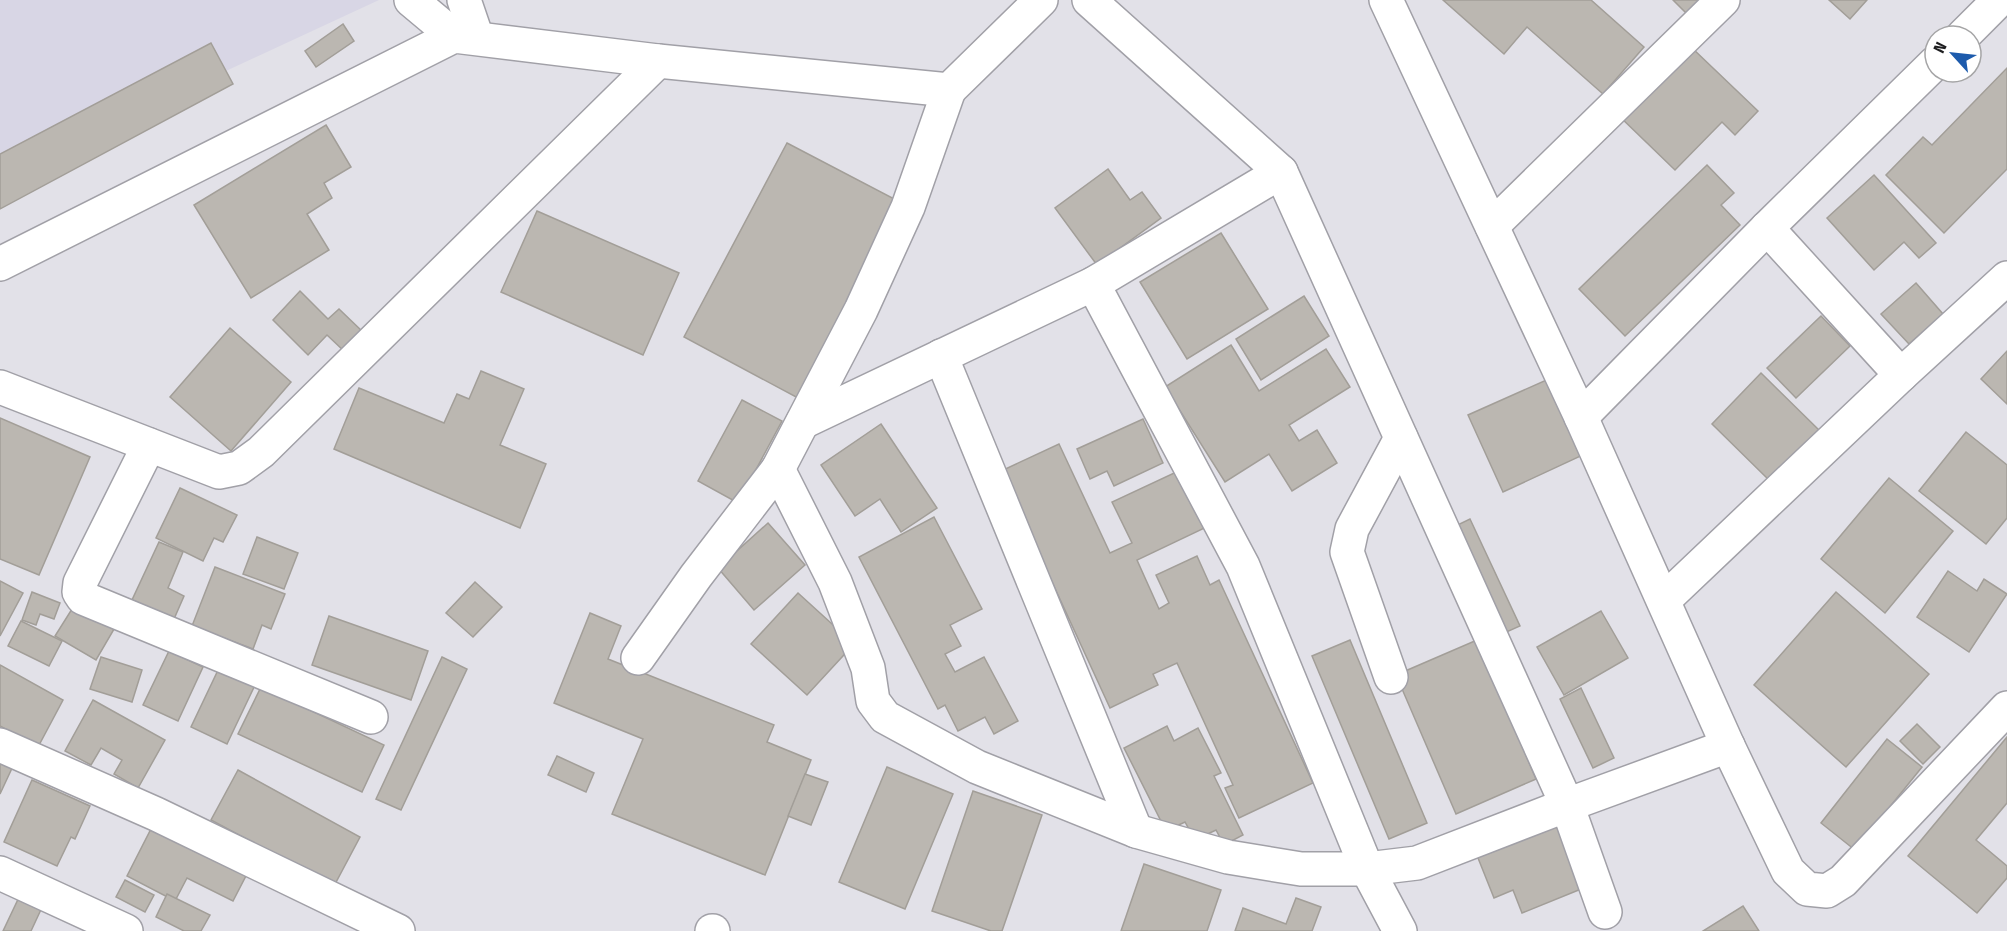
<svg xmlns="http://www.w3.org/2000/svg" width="2007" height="931" viewBox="0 0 2007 931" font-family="'Fira Sans Condensed',sans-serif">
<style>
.built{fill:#d8d6e5}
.building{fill:#bbb7b1;stroke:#a29e98;stroke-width:1.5}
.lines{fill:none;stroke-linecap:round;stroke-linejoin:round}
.minor-casing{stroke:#a1a0a7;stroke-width:36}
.minor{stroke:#fff;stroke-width:33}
</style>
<rect width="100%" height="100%" fill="#e2e1e8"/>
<path class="built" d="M0 0H379L0 176Z"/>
<g class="building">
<path d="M1443 0H1591L1644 47 1603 94 1527 27 1504 54Z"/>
<path d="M1673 0H1710L1692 19Z"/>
<path d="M1829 0H1867L1850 19Z"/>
<path d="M343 24 354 41 316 67 305 51Z"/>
<path d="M211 43 233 84 0 209V154Z"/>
<path d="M1691 47 1758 111 1735 135 1722 122 1675 170 1615 112Z"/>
<path d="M2007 68V169L1944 233 1886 175 1923 137 1932 145Z"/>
<path d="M326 125 351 167 324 183 332 198 307 214 329 250 251 298 194 205Z"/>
<path d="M787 143 902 203 798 398 684 337Z"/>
<path d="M1707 165 1734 193 1721 205 1740 225 1625 336 1579 289Z"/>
<path d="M1108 169 1130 200 1142 192 1161 218 1097 265 1055 208Z"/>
<path d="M1874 175 1936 243 1919 258 1904 242 1874 270 1827 218Z"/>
<path d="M537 211 679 273 643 355 501 292Z"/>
<path d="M1221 233 1268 309 1187 359 1140 282Z"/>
<path d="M1916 283 1943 314 1909 344 1881 314Z"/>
<path d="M300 291 328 319 339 309 364 333 345 352 327 335 308 355 273 320Z"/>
<path d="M1304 296 1329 336 1261 380 1236 339Z"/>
<path d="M1821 316 1850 346 1796 398 1767 368Z"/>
<path d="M230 328 291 382 231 451 170 397Z"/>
<path d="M1231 345 1259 391 1326 349 1350 387 1289 425 1299 441 1317 430 1337 463 1292 491 1269 454 1225 482 1165 387Z"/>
<path d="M2007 351V404L1981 379Z"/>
<path d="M481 371 524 389 500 445 546 464 520 528 334 449 359 388 444 423 457 394 469 399Z"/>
<path d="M1761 373 1822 433 1773 484 1712 424Z"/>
<path d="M1551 378 1585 454 1503 492 1468 415Z"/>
<path d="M742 400 782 421 738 503 698 481Z"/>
<path d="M0 418 90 457 39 575 0 559Z"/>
<path d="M1143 419 1163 463 1114 486 1107 471 1090 479 1077 449Z"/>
<path d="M881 424 937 508 901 532 880 499 855 516 821 465Z"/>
<path d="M1966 432 2007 465V518L1986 544 1919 491Z"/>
<path d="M1059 444 1110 553 1132 543 1112 502 1187 467 1213 524 1137 560 1159 609 1169 603 1156 575 1197 556 1210 585 1219 580 1313 783 1239 818 1225 788 1233 785 1177 663 1153 674 1158 685 1110 708 1001 471Z"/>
<path d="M1889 478 1953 531 1885 613 1821 559Z"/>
<path d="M180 488 237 515 223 542 214 538 203 561 156 538Z"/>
<path d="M934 517 982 609 950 625 961 646 945 654 955 672 984 657 1018 721 994 734 985 717 958 731 945 705 938 709 859 557Z"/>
<path d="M1470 519 1520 626 1493 638 1445 531Z"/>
<path d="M768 523 805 565 754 610 718 568Z"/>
<path d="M257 537 298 553 284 589 243 574Z"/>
<path d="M159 542 183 552 168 588 184 596 174 619 132 600Z"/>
<path d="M215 567 285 594 271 629 262 625 253 649 192 626Z"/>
<path d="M1948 571 1977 591 1984 579 2007 594 1969 652 1917 617Z"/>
<path d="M0 581 23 593 0 636Z"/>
<path d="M475 582 502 607 473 637 446 613Z"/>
<path d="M32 592 60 603 54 619 40 614 36 625 22 620Z"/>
<path d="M1836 592 1929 674 1846 767 1754 685Z"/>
<path d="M798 593 854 644 807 695 751 644Z"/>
<path d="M77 601 117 624 96 660 55 636Z"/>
<path d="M1601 611 1628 658 1564 695 1537 647Z"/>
<path d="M590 613 621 626 608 659 774 725 767 742 811 760 765 875 612 814 643 739 554 703Z"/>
<path d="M329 616 428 651 411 700 312 665Z"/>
<path d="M21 621 62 641 49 666 8 646Z"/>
<path d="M1350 640 1427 823 1389 839 1312 656Z"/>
<path d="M1477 640 1536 779 1456 814 1396 675Z"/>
<path d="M169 651 203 667 178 721 143 705Z"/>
<path d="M101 657 142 670 132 702 90 689Z"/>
<path d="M442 657 467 669 401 810 376 799Z"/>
<path d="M0 665 63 700 38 747 0 726Z"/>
<path d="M220 666 256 683 227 744 191 727Z"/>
<path d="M261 687 384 745 362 792 238 734Z"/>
<path d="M1581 688 1614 758 1593 768 1560 699Z"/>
<path d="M93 700 165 740 138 788 114 774 122 760 101 748 91 765 65 751Z"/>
<path d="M1917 724 1940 747 1923 764 1900 741Z"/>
<path d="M1167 726 1174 741 1198 728 1221 773 1214 776 1243 835 1224 845 1216 830 1195 840 1185 822 1166 831 1124 748Z"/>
<path d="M2007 737V803L1976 840 2007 866V878L1977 913 1908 856Z"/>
<path d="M1887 739 1922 767 1855 850 1821 823Z"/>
<path d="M557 756 594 773 586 792 548 775Z"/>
<path d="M0 758 14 764 0 794Z"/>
<path d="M887 767 953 794 905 909 839 882Z"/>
<path d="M238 770 360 837 334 886 211 820Z"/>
<path d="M805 774 828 782 811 825 788 816Z"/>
<path d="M32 780 90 806 75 839 71 837 57 866 4 842Z"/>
<path d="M973 791 1042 815 1002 931H991L932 911Z"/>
<path d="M1557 815 1586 887 1522 913 1513 890 1494 898 1474 848Z"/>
<path d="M155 821 249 870 233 901 187 878 175 901 127 876Z"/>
<path d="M1144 864 1221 890 1207 931H1121Z"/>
<path d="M125 880 154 895 145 912 116 897Z"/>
<path d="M22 891 45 901 31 931H3Z"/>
<path d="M167 894 210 915 201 931H184L156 917Z"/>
<path d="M1296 898 1321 907 1312 931H1235L1243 908 1286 924Z"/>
<path d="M1743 906 1759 931H1703Z"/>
</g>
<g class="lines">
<g class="minor-casing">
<g id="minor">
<path d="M411 0 454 36"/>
<path d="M464 0 477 38"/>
<path d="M1089 0 1281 172 1567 805 1605 912"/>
<path d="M1386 0 1581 417 1728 746 1788 871 1807 889 1827 891 1843 881 2007 708"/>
<path d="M1963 36 1999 0"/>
<path d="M1492 226 1723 0"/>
<path d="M1767 228 1901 375"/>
<path d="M0 264 454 36 658 61 949 90 1041 0"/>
<path d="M1093 284 1243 566 1367 869 1400 931"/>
<path d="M941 356 1136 831"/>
<path d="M0 387 219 472 239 468 261 452 658 61"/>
<path d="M1581 417 1767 228 1935 63"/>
<path d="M803 422 1093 284 1281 172"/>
<path d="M149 445 80 583 79 592 83 598 371 717"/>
<path d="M778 469 835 582 868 668 873 701 885 717 977 767 1136 831 1228 857 1301 869H1367L1417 863 1567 805 1728 746"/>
<path d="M1664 600 1901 375 2007 278"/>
<path d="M638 658 696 576 778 469 861 310 908 207 949 90"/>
<path d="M1391 677 1347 552 1352 529 1401 438"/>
<path d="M0 745 156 814 398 931"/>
<path d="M0 873 126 931"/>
<path d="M712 931H713"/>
</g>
</g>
<use href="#minor" class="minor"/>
</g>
<g transform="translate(1953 54) rotate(297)"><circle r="28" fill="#ffffff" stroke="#a5a5a6" stroke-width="1.5"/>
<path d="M0-4.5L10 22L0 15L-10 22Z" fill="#1d5bac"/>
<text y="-9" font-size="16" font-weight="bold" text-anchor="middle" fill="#1e1e20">N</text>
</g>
</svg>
